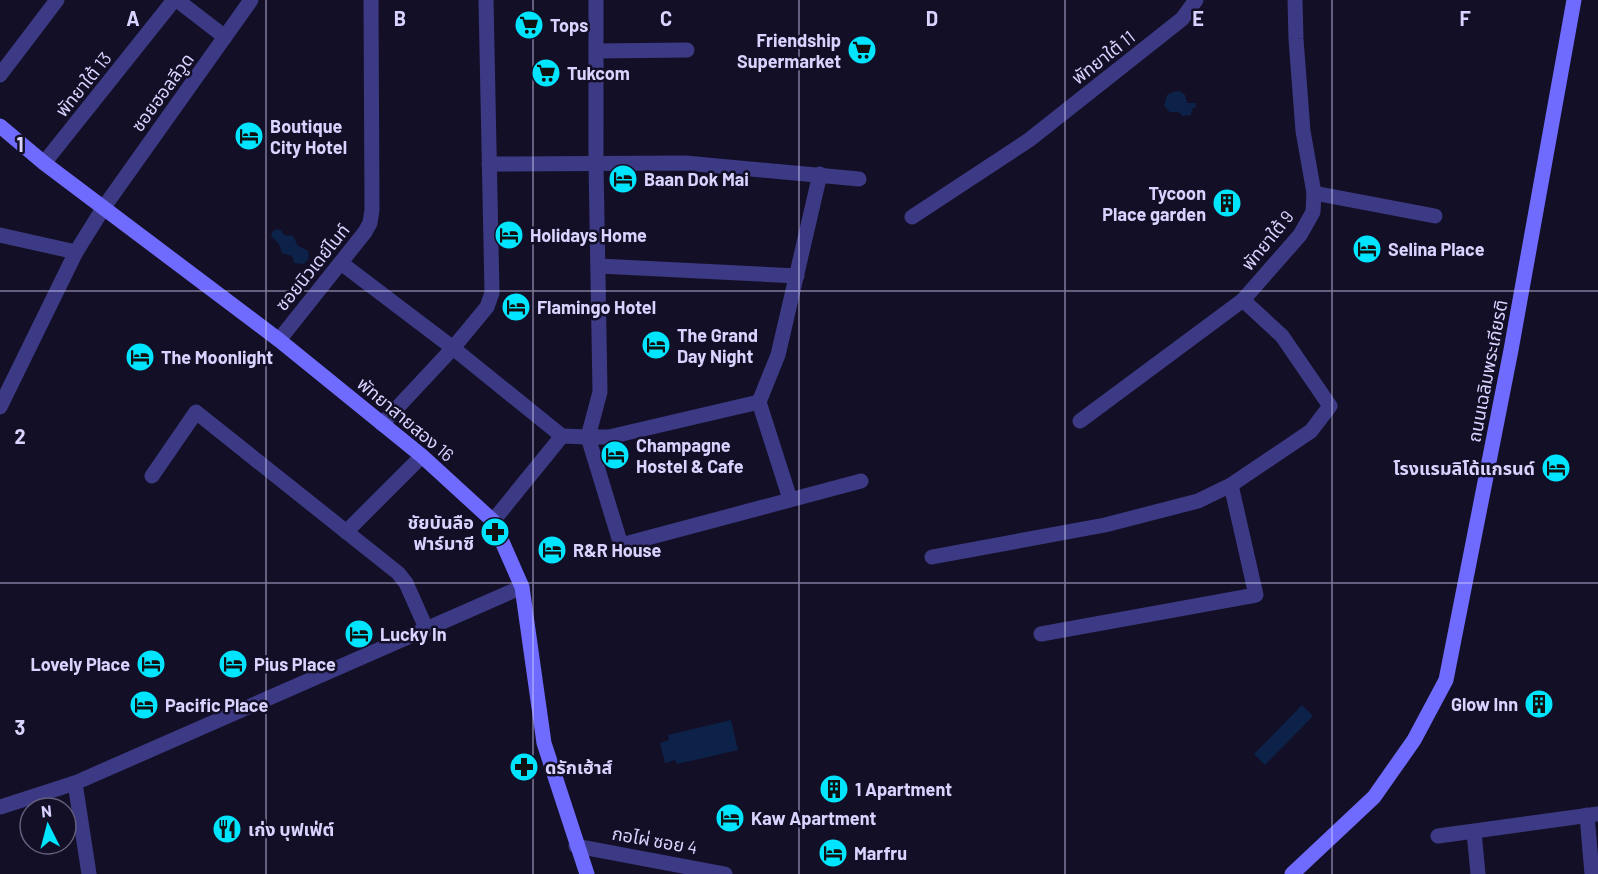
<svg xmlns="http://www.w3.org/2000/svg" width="1598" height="874" viewBox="0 0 1598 874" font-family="Barlow,'Noto Sans Thai',sans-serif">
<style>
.water{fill:#0c2248}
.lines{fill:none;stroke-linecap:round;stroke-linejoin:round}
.street{stroke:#3d3a85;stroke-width:15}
.secondary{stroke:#6f6bff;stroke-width:15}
.grid{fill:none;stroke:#d9d4ff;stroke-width:1.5;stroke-opacity:0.55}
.labels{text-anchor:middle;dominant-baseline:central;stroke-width:5;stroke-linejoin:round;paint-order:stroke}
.poi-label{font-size:18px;font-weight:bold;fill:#d9d4ff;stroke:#130f26;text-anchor:start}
.street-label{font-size:18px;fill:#d9d4ff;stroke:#130f26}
.grid-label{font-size:20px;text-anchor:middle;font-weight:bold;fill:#d9d4ff;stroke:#130f26;stroke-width:5;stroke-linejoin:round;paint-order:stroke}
</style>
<rect width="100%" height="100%" fill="#130f26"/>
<g class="water">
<path d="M1180 91 1185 95 1187 103H1195L1196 107 1192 109 1191 115 1182 116 1179 112H1170L1164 106 1167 95 1173 92Z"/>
<path d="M276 229 281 230 284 235 293 236 298 246 307 250C310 255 309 260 304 264L294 263 292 256 282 253 279 244 271 236 272 232Z"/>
<path d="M1302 705 1313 716 1265 765 1254 754Z"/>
<path d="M731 720 738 750 677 764 675 760 665 763 660 743 669 740 668 735Z"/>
</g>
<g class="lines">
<g class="street">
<path d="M177 0 225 37"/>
<path d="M596 51 687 50"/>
<path d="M0 75 57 0"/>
<path d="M44 163 174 0"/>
<path d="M489 164 685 163 859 179"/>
<path d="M1314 193 1435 216"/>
<path d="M912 217 1029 140 1182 19 1196 0"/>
<path d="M0 235 76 252"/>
<path d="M341 263 453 348 562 436"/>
<path d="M599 266 797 276"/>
<path d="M279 340 365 232 370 223 372 210 371 0"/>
<path d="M759 402 609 437H588L621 545 861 481"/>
<path d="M0 407 76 252 104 207 251 0"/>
<path d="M1080 421 1243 300 1300 235 1313 212 1314 193 1303 131 1296 39 1295 0"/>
<path d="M382 424 453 348 487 307 492 293 486 0"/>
<path d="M152 476 196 412 398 573 406 583 426 628"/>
<path d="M790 499 759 402 778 355 820 174"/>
<path d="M493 521 562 436 588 437 600 392 596 163V0"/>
<path d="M346 532 422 456"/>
<path d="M932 557 1105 525 1198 501 1231 485 1311 431 1330 406 1282 336 1243 300"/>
<path d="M1041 634 1256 595 1231 485"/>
<path d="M75 783 89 874"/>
<path d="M0 807 75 783 522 587"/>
<path d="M1587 815 1592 874"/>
<path d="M1474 832 1478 874"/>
<path d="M1438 836 1598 814"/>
<path d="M576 846 725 874"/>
</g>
<g class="secondary">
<path d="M0 126 44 163 279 340 422 456 493 521 522 587 544 743 587 874"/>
<path d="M1292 874 1374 797 1414 740 1446 680 1511 350 1574 0"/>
</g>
</g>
<path class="grid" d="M266 0V874M533 0V874M799 0V874M1065 0V874M1332 0V874M0 291H1598M0 583H1598"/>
<defs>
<g id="supermarket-disc" transform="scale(1.5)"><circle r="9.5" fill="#00e5ff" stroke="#130f26"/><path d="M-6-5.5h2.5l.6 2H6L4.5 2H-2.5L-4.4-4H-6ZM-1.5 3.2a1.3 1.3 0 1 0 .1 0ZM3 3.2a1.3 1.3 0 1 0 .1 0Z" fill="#111"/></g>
<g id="hotel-disc" transform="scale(1.5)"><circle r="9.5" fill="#00e5ff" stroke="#130f26"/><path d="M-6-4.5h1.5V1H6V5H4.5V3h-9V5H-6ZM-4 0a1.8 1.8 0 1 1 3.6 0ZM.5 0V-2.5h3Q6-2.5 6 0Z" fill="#111"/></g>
<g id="building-disc" transform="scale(1.5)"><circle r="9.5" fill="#00e5ff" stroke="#130f26"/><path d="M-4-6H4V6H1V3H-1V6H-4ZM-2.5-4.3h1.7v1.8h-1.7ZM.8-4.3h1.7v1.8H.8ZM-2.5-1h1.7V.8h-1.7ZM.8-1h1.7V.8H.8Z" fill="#111"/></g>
<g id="pharmacy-disc" transform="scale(1.5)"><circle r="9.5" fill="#00e5ff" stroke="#130f26"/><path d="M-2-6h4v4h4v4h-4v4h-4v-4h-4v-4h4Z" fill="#111"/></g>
<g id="restaurant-disc" transform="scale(1.5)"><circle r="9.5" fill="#00e5ff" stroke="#130f26"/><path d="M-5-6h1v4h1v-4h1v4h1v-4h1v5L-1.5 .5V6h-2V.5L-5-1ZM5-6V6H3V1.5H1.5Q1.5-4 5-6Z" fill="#111"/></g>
</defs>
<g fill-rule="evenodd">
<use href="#supermarket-disc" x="529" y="25"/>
<use href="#supermarket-disc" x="862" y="50"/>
<use href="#supermarket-disc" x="546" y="73"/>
<use href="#hotel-disc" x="249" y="136"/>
<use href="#hotel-disc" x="623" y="179"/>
<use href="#building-disc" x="1227" y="203"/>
<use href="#hotel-disc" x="509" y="235"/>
<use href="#hotel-disc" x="1367" y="249"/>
<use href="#hotel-disc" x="516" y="307"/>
<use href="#hotel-disc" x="656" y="345"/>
<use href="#hotel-disc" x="140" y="357"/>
<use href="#hotel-disc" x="615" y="455"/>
<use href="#hotel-disc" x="1556" y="468"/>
<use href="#pharmacy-disc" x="495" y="532"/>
<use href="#hotel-disc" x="552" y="550"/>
<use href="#hotel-disc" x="359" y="634"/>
<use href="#hotel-disc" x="151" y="664"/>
<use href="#hotel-disc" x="233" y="664"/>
<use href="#building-disc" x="1539" y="704"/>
<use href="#hotel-disc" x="144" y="705"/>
<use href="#pharmacy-disc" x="524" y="767"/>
<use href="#building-disc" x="834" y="789"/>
<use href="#hotel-disc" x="730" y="818"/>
<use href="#restaurant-disc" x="227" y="829"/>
<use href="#hotel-disc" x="833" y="853"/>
</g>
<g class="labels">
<g class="poi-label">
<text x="550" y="25">Tops</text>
<text x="841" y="40" text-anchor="end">Friendship<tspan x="841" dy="21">Supermarket</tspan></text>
<text x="567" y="73">Tukcom</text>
<text x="270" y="126">Boutique<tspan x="270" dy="21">City Hotel</tspan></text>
<text x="644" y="179">Baan Dok Mai</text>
<text x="1206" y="193" text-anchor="end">Tycoon<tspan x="1206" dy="21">Place garden</tspan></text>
<text x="530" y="235">Holidays Home</text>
<text x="1388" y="249">Selina Place</text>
<text x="537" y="307">Flamingo Hotel</text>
<text x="677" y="335">The Grand<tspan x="677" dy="21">Day Night</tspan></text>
<text x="161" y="357">The Moonlight</text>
<text x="636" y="445">Champagne<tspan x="636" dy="21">Hostel &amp; Cafe</tspan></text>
<text x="1535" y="468" text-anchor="end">โรงแรมลิโด้แกรนด์</text>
<text x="474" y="522" text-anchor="end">ชัยบันลือ<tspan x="474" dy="21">ฟาร์มาซี</tspan></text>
<text x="573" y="550">R&amp;R House</text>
<text x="380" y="634">Lucky In</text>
<text x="130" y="664" text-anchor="end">Lovely Place</text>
<text x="254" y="664">Pius Place</text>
<text x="1518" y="704" text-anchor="end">Glow Inn</text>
<text x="165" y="705">Pacific Place</text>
<text x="545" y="767">ดรักเฮ้าส์</text>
<text x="855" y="789">1 Apartment</text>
<text x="751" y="818">Kaw Apartment</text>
<text x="248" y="829">เก่ง บุฟเฟ่ต์</text>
<text x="854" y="853">Marfru</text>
</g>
<g class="street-label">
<text transform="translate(1103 57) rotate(-38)">พัทยาใต้ 11</text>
<text transform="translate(83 84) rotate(-51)">พัทยาใต้ 13</text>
<text transform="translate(162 92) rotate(-54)">ซอยฮอลลีวูด</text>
<text transform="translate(1267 240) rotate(-51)">พัทยาใต้ 9</text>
<text transform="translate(312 267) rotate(-51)">ซอยนิวเดย์ไนท์</text>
<text transform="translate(1487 371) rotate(-79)">ถนนเฉลิมพระเกียรติ</text>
<text transform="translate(406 419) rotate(40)">พัทยาสายสอง 16</text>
<text transform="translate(655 840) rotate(10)">กอไผ่ ซอย 4</text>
</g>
</g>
<g class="grid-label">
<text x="133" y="26">A</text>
<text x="400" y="26">B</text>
<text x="666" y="26">C</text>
<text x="932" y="26">D</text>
<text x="1198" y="26">E</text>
<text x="1465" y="26">F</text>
<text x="20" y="152">1</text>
<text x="20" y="444">2</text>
<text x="20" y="735">3</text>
</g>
<g transform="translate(48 826) rotate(354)"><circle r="28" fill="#130f26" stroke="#625e7d" stroke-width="1.5"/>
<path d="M0-4.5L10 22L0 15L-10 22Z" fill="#00e5ff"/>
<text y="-9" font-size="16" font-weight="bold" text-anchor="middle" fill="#d9d4ff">N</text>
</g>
</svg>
